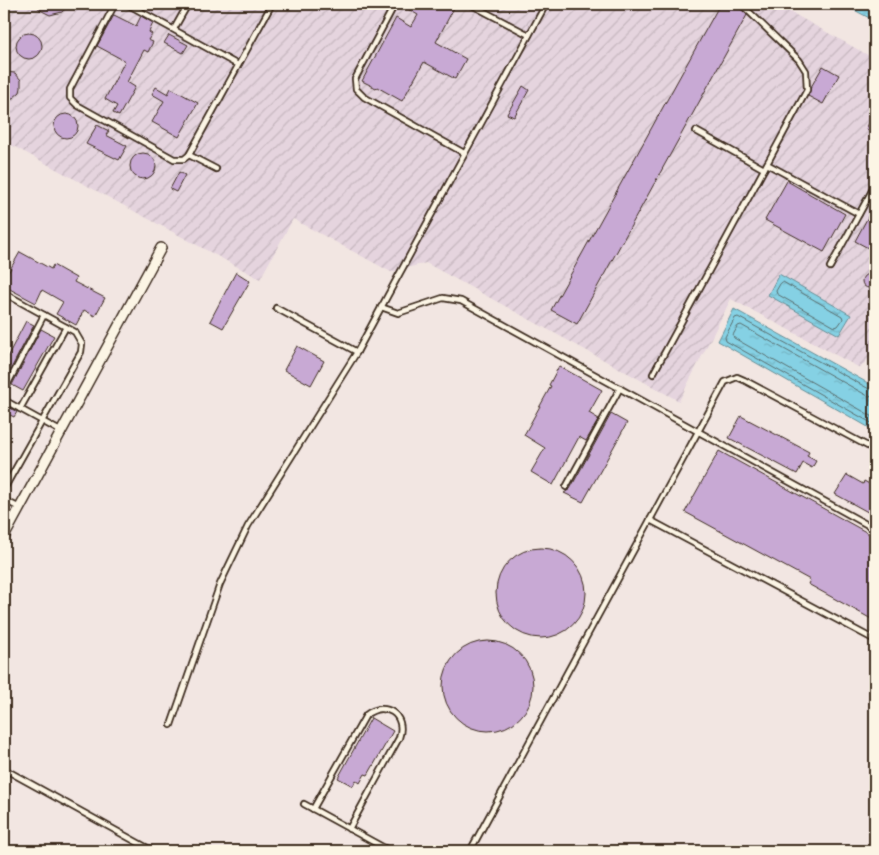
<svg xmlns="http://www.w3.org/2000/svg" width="879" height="855" viewBox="0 0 879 855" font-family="Sriracha,sans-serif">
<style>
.industrial{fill:url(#industrial-furrows)}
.water{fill:url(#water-ripples);stroke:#678e95}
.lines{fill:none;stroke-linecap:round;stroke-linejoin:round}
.shore{stroke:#596d6d;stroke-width:1}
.building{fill:#c8a9d4;stroke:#3b2a1e}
.lane-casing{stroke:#3b2a1e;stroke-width:8}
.street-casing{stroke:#3b2a1e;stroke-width:12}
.lane{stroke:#fcf5e5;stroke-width:4.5}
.street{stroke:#fcf5e5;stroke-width:9}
</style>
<defs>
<pattern id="industrial-furrows" width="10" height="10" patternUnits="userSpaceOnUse" patternTransform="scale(1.25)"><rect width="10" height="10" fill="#e5d4de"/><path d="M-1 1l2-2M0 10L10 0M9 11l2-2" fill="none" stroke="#c5b6be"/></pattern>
<pattern id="water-ripples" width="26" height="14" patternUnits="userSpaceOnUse" patternTransform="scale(1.25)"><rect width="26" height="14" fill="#85d1e4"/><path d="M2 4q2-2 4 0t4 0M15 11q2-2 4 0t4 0" fill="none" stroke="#74b4c3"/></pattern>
</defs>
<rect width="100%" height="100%" fill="#f2e6e2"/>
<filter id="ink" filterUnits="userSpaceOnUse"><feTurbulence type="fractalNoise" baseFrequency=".02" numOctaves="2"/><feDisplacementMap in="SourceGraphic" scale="10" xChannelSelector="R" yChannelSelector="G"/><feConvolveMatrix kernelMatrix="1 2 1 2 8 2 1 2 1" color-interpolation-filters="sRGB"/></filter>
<g filter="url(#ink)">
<path class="industrial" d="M4 4H776L875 59V352L860 368 731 299 679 401 426 263 391 272 293 219 260 279 4 141Z"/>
<g class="water">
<path d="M843 4H875V21Z"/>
<path d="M779 274 851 315 839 335 768 295Z"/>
<path d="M734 309 875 387V431L718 341Z"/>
</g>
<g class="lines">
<g class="shore">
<path d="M783 282 842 316 843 319 838 326 835 327 777 294 776 291 780 284Z"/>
<path d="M875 391 871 390 738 317 735 318 725 337 726 341 875 425"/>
<path d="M875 397 868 396 741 325 738 326 733 335 734 338 875 418"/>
</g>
</g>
<g class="building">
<path d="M36 4H69L62 12 50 15 40 10Z"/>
<path d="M399 4H456L436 42 466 59 455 79 424 62 402 101 377 87 376 88 362 81 396 18 411 27 418 15Z"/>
<path d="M720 4H731L740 8 747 15 577 324 551 310Z"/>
<path d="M114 15 136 26 141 16 153 23 149 32 152 34 148 40 153 42 148 52 144 50 127 82 135 87 119 116 113 113 117 106 105 99 125 61 97 46Z"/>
<circle cx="29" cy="46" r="13"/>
<path d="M169 35 188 45 183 53 164 43Z"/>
<path d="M823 66 839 75 823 104 808 96 811 87Z"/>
<path d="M4 72 15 73 21 80V88L20 92 13 98H4Z"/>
<path d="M523 86 529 90 514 117 507 114Z"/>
<path d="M156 87 168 94 171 88 198 103 179 137 152 122 164 101 152 94Z"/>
<path d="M875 111V133L866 129Z"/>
<circle cx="66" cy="126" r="12"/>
<path d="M97 125 109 131 106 135 127 146 119 160 86 144Z"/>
<circle cx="143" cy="166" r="13"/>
<path d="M179 172 185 175 176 192 170 189Z"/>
<path d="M787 181 845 214 824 252 765 220Z"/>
<path d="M875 204V239L870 249 855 241Z"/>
<path d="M20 252 51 269 53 265 76 278 74 282 105 298 95 316 84 310 76 325 56 314 63 302 42 290 36 303 4 286V280Z"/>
<path d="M236 272 250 281 223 328 210 321Z"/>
<circle cx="869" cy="281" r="7"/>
<path d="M26 321 34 325 5 380 4 379V363Z"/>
<path d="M41 329 54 336 23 391 12 385Z"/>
<path d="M297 346 324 361 311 385 284 370Z"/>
<path d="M559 366 602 390 589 413 599 419 586 441 579 437 553 485 531 472 545 448 524 435 551 386 549 385Z"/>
<path d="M4 404 17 412 14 417 10 415 4 428Z"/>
<path d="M611 414 627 423 583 502 564 493 570 489Z"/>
<path d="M741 416 809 452 807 456 816 461 812 468 803 463 797 474 729 438Z"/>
<path d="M719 451 875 537V621L808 584 810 580 685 512Z"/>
<path d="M847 475 863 484 864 481 875 487V516L835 494Z"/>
<circle cx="541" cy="593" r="45"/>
<circle cx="488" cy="686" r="45"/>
<path d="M371 718 393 731 368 775 365 774 360 783 356 780 353 786 338 778Z"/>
</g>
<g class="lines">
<g class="lane-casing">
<g id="lane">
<path d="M115 4 70 89V98L77 105 174 159H184L189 155 272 4"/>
<path d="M127 4 238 65"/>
<path d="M395 4 355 79 356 89 364 97 464 153"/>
<path d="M470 4 529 35"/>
<path d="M174 29 188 4"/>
<path d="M696 131 764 169"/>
<path d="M189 155 216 169"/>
<path d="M767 164 859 214"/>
<path d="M830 267 875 185"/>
<path d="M4 293 75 332 82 344 81 352 4 489"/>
<path d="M381 307 398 313 443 298 461 301 875 529"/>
<path d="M276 308 357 352"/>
<path d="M653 374 807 90 806 71 799 60 741 4"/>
<path d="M4 391 44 315"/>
<path d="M4 400 62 432"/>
<path d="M20 409 66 327"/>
<path d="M566 487 620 388"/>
<path d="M4 500 20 508"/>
<path d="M650 520 875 640"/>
<path d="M171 725 220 584 248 526 357 352 546 4"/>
<path d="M4 769 153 851"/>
<path d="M304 804 390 851"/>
<path d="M313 809 366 715C385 700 407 715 399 738L349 829"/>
<path d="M470 851 725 382 737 377 744 380 875 450"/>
</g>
</g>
<g class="street-casing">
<path id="street" d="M4 537 161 248"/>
</g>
<use href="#lane" class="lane"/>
<use href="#street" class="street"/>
</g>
</g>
<rect width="879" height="855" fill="none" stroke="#fcf5e5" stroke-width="20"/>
<rect x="10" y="10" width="859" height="835" fill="none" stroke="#3b2a1e" stroke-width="2" filter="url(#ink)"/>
</svg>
